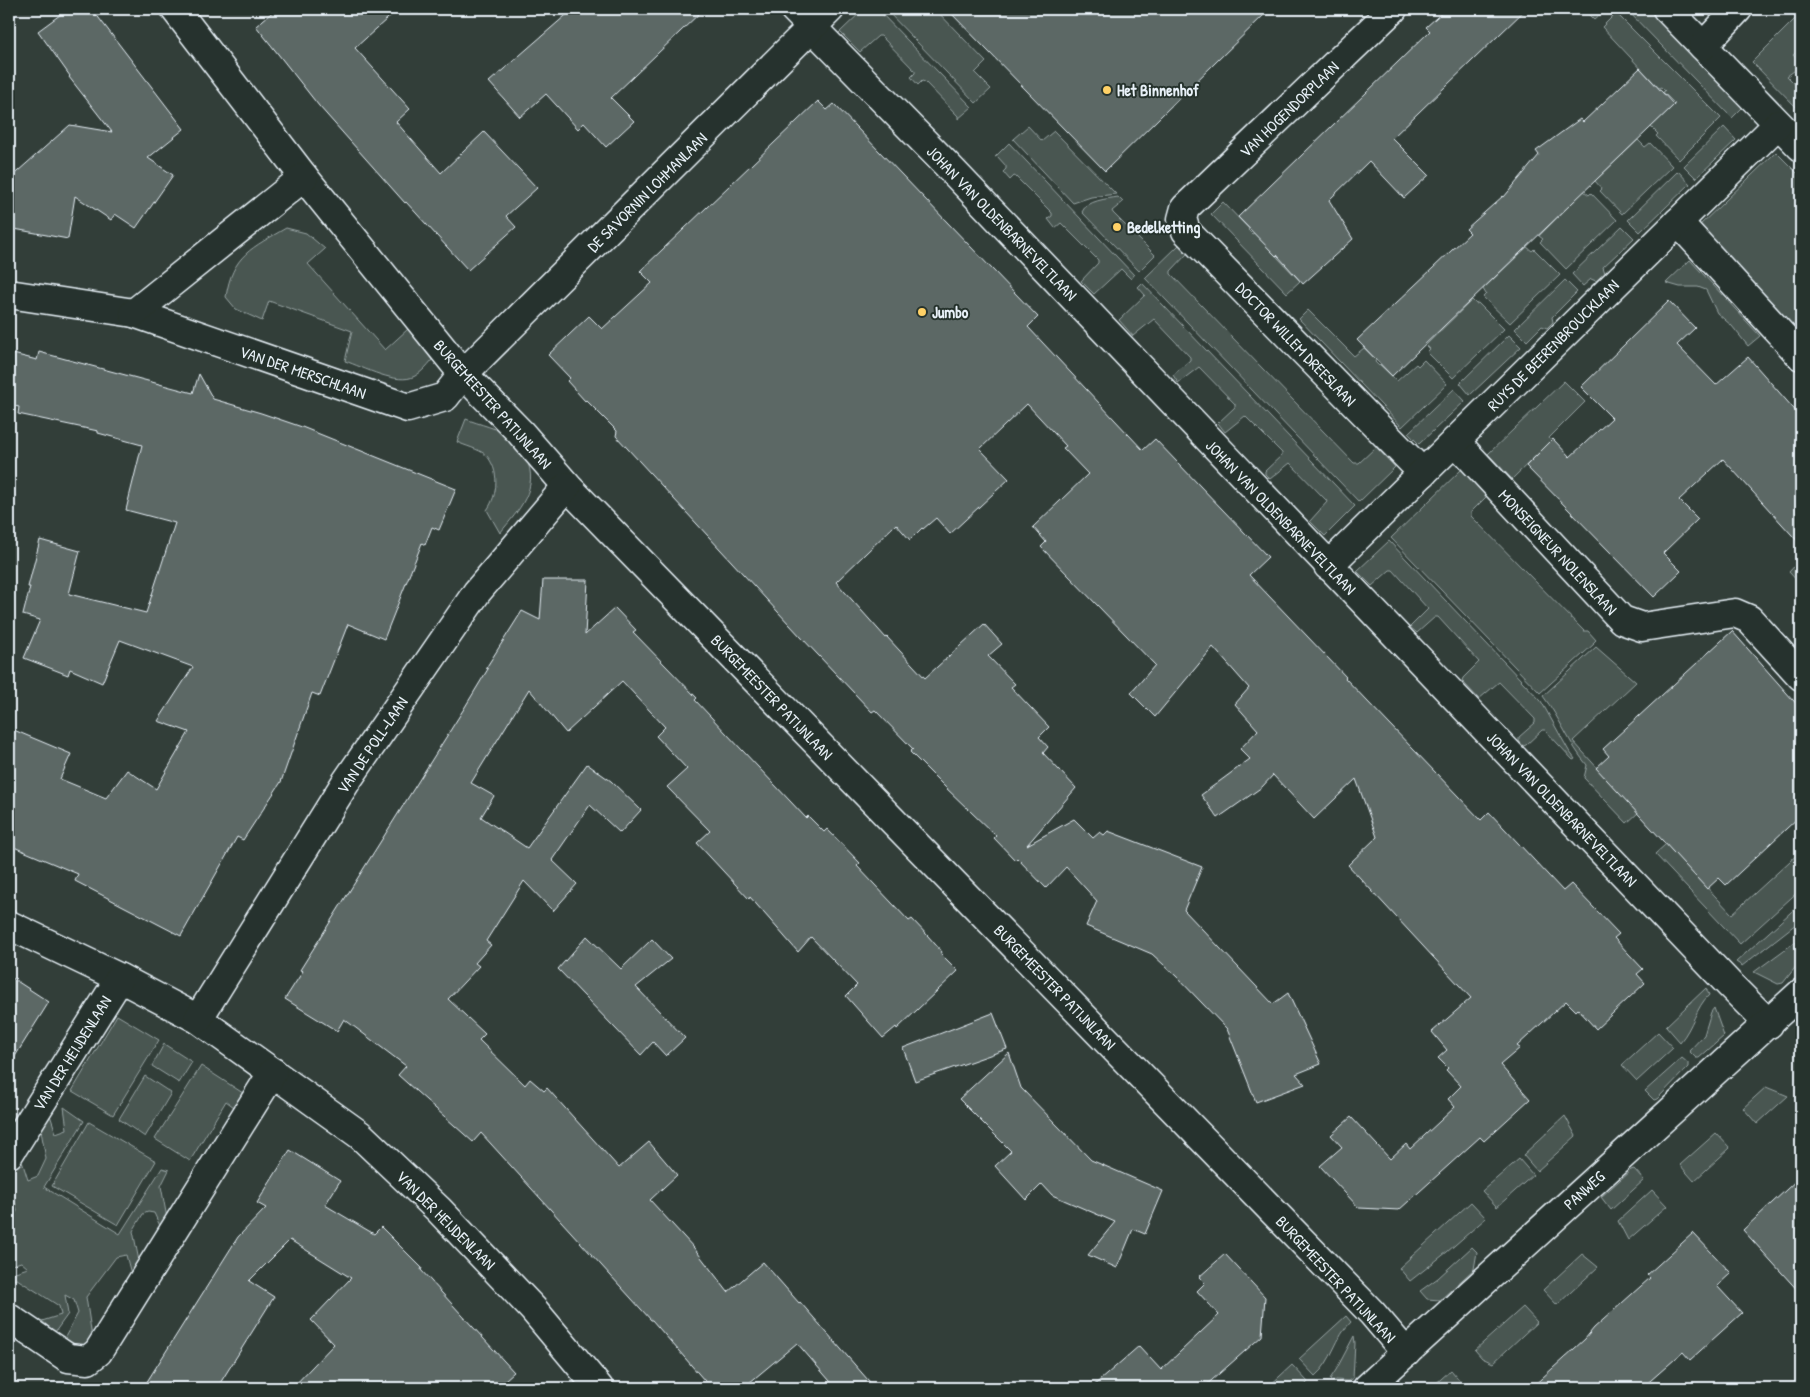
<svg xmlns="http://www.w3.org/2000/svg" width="1810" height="1397" viewBox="0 0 1810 1397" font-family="'Patrick Hand',sans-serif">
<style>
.green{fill:#495651;stroke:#98a4a4}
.building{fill:#5c6865;stroke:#e8f1f8}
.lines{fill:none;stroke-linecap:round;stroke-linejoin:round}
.street-casing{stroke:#e8f1f8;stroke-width:31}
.secondary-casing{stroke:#e8f1f8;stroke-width:31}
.street{stroke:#26332d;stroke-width:28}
.secondary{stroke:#26332d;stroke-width:28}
.poi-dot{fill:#ffd166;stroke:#26332d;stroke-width:2}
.labels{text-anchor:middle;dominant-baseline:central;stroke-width:4;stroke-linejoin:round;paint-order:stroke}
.poi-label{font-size:16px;font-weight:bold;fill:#e8f1f8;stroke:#26332d;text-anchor:start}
.street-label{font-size:16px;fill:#e8f1f8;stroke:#26332d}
</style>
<rect width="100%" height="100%" fill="#323e39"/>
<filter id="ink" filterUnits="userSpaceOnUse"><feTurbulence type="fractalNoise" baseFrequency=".02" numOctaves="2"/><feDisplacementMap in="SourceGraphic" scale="10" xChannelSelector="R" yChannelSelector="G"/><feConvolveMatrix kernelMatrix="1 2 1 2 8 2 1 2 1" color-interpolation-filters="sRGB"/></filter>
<g filter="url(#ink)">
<g class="green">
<path d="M864 9H877L972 107 958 119V116L925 82 922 81 918 85 911 77 915 73V71L881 36H878L860 52 840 32Z"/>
<path d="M885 9H935L986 62 975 73 991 89 976 103Z"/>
<path d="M1583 9H1606L1594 20Z"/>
<path d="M1626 9H1650L1744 106 1732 118Z"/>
<path d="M1616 13 1721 118 1679 160 1656 136 1658 134 1651 127 1675 104 1663 92 1665 91 1661 87 1659 88 1602 27Z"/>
<path d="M1801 13V48L1793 55 1801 64V66L1787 76 1801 90V112L1752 62Z"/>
<path d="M1028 126 1042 141 1054 131 1116 194 1091 197 1073 203 1013 139Z"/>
<path d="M1724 127 1736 140 1696 178 1684 166Z"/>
<path d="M1638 140 1645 147 1650 143 1672 166 1622 214 1600 191 1602 189 1595 181Z"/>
<path d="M1009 143 1134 275 1131 279 1121 269 1094 294 1081 281 1098 263V260L1061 223 1055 228 1048 219 1052 216V213L1016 177 1014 176 1010 180 1003 172 1006 169V166L997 156 995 157Z"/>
<path d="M1776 152 1801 177V332L1798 336 1699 226Z"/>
<path d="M1678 171 1690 184 1640 232 1628 220Z"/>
<path d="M1584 191 1589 195 1591 193 1617 220 1566 269 1540 242 1543 239 1539 236Z"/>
<path d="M1118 197 1123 202 1112 211 1113 213 1155 255 1139 271 1082 212C1087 200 1107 199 1118 197Z"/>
<path d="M1223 202 1249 229 1248 230 1252 234 1254 233 1300 281 1287 293 1211 214Z"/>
<path d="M1622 226 1634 238 1603 267 1605 273 1596 281 1591 279 1583 286 1572 274Z"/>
<path d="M286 228 306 233 325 249 308 264 385 350 408 329 432 360C427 366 422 372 415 376 398 386 363 367 345 361L352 331 269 301 262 321 236 309 226 297C232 255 252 248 286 228Z"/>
<path d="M1179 245 1188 253 1171 271V274L1354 463H1359L1376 447 1395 467 1359 502 1145 278Z"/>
<path d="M1527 247 1532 251 1534 249 1560 275 1510 323 1483 297 1486 294 1483 289Z"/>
<path d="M1690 260 1760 336 1748 346 1732 326 1717 313 1706 290 1698 287H1680L1666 283Z"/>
<path d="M1565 280 1577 292 1552 317 1553 322 1547 328 1542 326 1527 341 1515 329Z"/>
<path d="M1142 283 1355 506 1325 536 1310 521 1327 502 1326 500 1290 463 1270 479 1265 474V471L1282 455V453L1245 416 1225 432 1218 423 1235 407V404L1199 367 1178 383 1173 375 1190 360V357L1154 319 1133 336 1119 320 1145 295 1138 287Z"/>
<path d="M1472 300 1476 304 1478 303 1504 329 1453 378 1427 352 1430 349 1426 345Z"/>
<path d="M1308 310 1354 356 1364 348 1376 360 1375 362 1379 366 1380 365 1397 381 1416 364 1418 366 1424 360 1447 384 1402 427 1299 319Z"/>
<path d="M1509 335 1521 347 1470 395 1460 383Z"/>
<path d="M1564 381 1585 402 1549 438 1551 441 1512 479 1488 454Z"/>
<path d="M1454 389 1465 401 1419 444 1408 433Z"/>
<path d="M466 419C478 424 500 429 510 436 517 442 522 450 526 458 540 488 519 510 500 533L487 510C498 495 500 470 486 455 479 449 465 446 457 442Z"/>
<path d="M1462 469 1488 495 1471 512V516L1584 631H1588L1596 640 1593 643 1594 644 1540 693 1391 538Z"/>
<path d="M1389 541 1541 701 1569 751 1575 759 1573 760 1545 730H1542L1526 745 1523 746 1519 741V737L1535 723V719L1499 682 1479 699 1462 681 1463 678 1479 662 1438 617H1435L1417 633 1410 627 1428 609 1393 570H1390L1372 586 1357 571Z"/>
<path d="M1801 559V585L1789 572Z"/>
<path d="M1596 647 1636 682 1573 741 1638 813 1627 823 1584 778 1587 765C1569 744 1560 718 1543 696Z"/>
<path d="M1666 844 1732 914 1801 851V889L1740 944 1655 854Z"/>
<path d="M1801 903V920L1742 966 1736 962Z"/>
<path d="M1795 942 1801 949V960L1783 983 1778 984 1754 972Z"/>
<path d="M1706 988 1709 995C1696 1007 1693 1027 1680 1042L1666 1026Z"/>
<path d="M1714 1008 1724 1036 1699 1058H1696L1689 1051 1704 1035 1711 1012Z"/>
<path d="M117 1015 159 1040 113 1115 72 1091Z"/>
<path d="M1658 1032 1673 1048 1637 1081 1622 1065Z"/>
<path d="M164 1044 192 1062 179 1083 152 1066Z"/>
<path d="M1682 1058 1688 1063V1067L1657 1099 1654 1100 1645 1091Z"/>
<path d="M201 1066 246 1095 238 1110 226 1101 190 1161 155 1139Z"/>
<path d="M145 1076 171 1093 145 1137 119 1119Z"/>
<path d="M1766 1087 1788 1096 1757 1124 1743 1108Z"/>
<path d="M64 1107 84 1121 44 1187 120 1234 162 1168 169 1170 161 1186 167 1218 161 1228 154 1213 148 1212 143 1214 133 1231 139 1261 131 1274 126 1255 116 1257 86 1297 92 1337 87 1344 80 1346 64 1339 78 1313 74 1300 65 1295 68 1314 55 1332 42 1321 61 1315 59 1306 17 1279 9 1281V1274L28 1268 21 1262 9 1266V1225L17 1211 10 1172 21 1158 28 1180 38 1176 46 1159 40 1125 49 1112 56 1133 67 1129Z"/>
<path d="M1565 1116 1576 1136 1537 1171 1523 1155Z"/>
<path d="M89 1122 156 1161 118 1225 52 1186Z"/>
<path d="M1716 1133 1730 1148 1694 1181 1680 1165Z"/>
<path d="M1519 1159 1533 1175 1497 1207 1482 1191Z"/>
<path d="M1634 1169 1644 1180 1611 1210 1601 1197 1631 1170Z"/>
<path d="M1652 1190 1667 1206 1628 1240 1618 1221Z"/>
<path d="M1471 1202 1486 1218 1447 1252 1410 1281 1399 1268Z"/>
<path d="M1472 1247 1477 1252 1474 1269 1440 1300 1427 1299 1420 1291 1438 1278Z"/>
<path d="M1582 1254 1598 1267 1557 1305 1543 1290Z"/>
<path d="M1523 1307 1537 1322 1493 1363 1482 1358 1475 1350Z"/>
<path d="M1346 1316 1351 1322C1335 1337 1333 1361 1315 1376L1299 1359Z"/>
<path d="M1354 1336 1355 1343 1353 1378 1348 1381 1336 1380 1333 1382 1330 1379 1336 1370Z"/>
<path d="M1292 1365 1308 1382 1302 1388H1267Z"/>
<path d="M1451 1370 1466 1388H1431Z"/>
</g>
<g class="building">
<path d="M68 9H92L184 129 148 158 173 175 136 228 115 214 111 220 75 196 68 239 9 228V179L70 125 112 132 69 77 70 76 38 31Z"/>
<path d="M276 9H398L355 48 410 109 396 122 441 173 484 132 537 188 506 216 516 227 468 270 406 202 405 203 319 106 256 26Z"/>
<path d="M573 9H704L611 98 634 121 606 147 584 123 578 129 546 94 520 117 489 82Z"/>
<path d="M947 9H1270L1105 171Z"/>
<path d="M1446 9H1526L1392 138 1429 175 1404 198 1369 161 1329 200 1353 239 1303 284 1277 255 1276 256 1238 217 1430 31 1426 27Z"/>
<path d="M1640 68 1674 105 1392 376 1357 340 1470 233 1466 229 1503 196 1504 197 1539 155 1536 151 1580 119 1583 122Z"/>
<path d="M818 101 827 110 834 104 1038 317 1028 327 1143 450 1155 439 1268 557 1249 575 1346 677 1345 678 1481 820 1489 812 1563 891 1571 884 1619 934 1614 938 1643 969 1637 974 1645 983 1596 1029 1578 1009 1576 1011 1566 1001 1517 1046 1520 1048 1500 1065 1530 1099 1484 1141 1480 1137 1399 1210 1359 1208 1320 1166 1342 1147 1331 1135 1351 1117 1390 1159 1406 1144 1410 1149 1455 1107 1448 1099 1461 1086 1446 1070 1448 1068 1438 1058 1447 1050 1432 1032 1471 998 1348 865 1377 837 1356 779 1314 819 1273 775 1262 787 1218 818 1201 795 1250 759 1240 749 1258 730 1235 704 1249 688 1213 647 1155 717 1131 693 1155 665 1041 547 1046 542 1033 527 1088 474 1063 448 1066 446 1027 404 980 449 1009 479 950 534 936 518 923 529 922 528 910 540 896 524 836 582 886 638 887 637 925 678 984 624 1002 644 988 656 1015 684 1011 687 1049 727 1039 737 1048 747 1043 753 1076 788 1027 845 1074 819 1093 838 1100 832 1104 835 1108 831 1202 867 1184 910 1273 1004 1288 993 1321 1064 1296 1074 1305 1084 1256 1102 1227 1029 1176 976 1152 954 1086 926 1097 901 1066 867 1046 888 1017 858 1015 860 994 838 996 836 944 786 910 752 913 749 875 710 872 712 801 637 616 436 617 431 586 400 585 401 567 381 570 378 548 355 589 316 602 329 652 283 640 271Z"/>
<path d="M1669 301 1695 328 1677 345 1716 385 1748 357 1801 417V545L1723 459 1679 500 1698 519 1663 553 1681 571 1654 597 1526 466 1553 439 1570 457 1612 418 1581 387Z"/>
<path d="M39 352 193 393 199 374 213 399 261 413 302 427 456 489 439 530 432 527 425 545 422 543 384 639 348 624 320 696 312 693 281 782 243 840 237 837 181 936 75 881 78 874 9 845V728L71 754 60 779 106 798 127 770 156 789 189 732 158 721 193 667 120 640 102 683 70 669 68 675 24 658 40 620 23 615 30 587H28L40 540 80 551 69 594 146 613 175 523 126 510 142 445 98 433V431L18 414 19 407 9 405V353L37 360Z"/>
<path d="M543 580H588L585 635 615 608 636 630 633 632 697 698 695 700 806 818 808 816 824 832 827 829 860 863 857 866 909 921 912 919 928 936 942 952 941 954 958 971 897 1029 896 1027 883 1038 846 996 857 985 811 937 798 952 750 897 749 899 697 843 710 831 667 787 687 769 656 736 665 727 622 681 566 733 529 689 471 783 494 796 481 817 527 848 587 764 611 781 641 810 620 833 590 805 552 860 577 884 553 911 524 881 486 941 491 945 475 963 479 966 448 999 485 1034 479 1040 525 1085 530 1079 544 1091 547 1088 619 1168 649 1142 677 1175 650 1200 694 1248 728 1292 763 1262 799 1303 800 1302 875 1388H836L797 1343 743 1388H711L652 1320H651L481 1133 473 1142 398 1075 406 1066 344 1019 337 1031 285 999 303 971 300 970 465 707 488 669 486 668 522 611 540 620Z"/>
<path d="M1732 631 1801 709V815L1726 885 1719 878 1707 889 1596 768 1609 756 1603 749Z"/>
<path d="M587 936 621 969 652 939 671 959 636 987 685 1038 666 1056 653 1042 641 1055 558 969Z"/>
<path d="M9 976 49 1002 9 1066Z"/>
<path d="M993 1013 1007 1049 915 1081 903 1048Z"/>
<path d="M1009 1053 1021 1088 1091 1160 1163 1191 1145 1234 1133 1229 1117 1268 1088 1255 1115 1222 1052 1195 1042 1184 1026 1200 995 1166 1011 1151 959 1099Z"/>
<path d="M290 1150 340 1181 325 1205 374 1234 381 1227 422 1268 421 1270 514 1372 496 1388H292L334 1344 311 1320 351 1278 290 1240 249 1281 274 1297 217 1388H143L238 1237 266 1208 257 1203Z"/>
<path d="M1801 1176V1294L1743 1230Z"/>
<path d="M1693 1233 1731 1273 1717 1286 1742 1313 1690 1360 1683 1352 1642 1388H1531L1585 1339 1594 1328 1650 1278 1647 1275Z"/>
<path d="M1225 1254 1265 1297 1262 1336 1203 1388H1091L1139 1346 1161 1370 1219 1315 1197 1291 1205 1283 1199 1277Z"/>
</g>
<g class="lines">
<g class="street-casing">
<g id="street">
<path d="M175 9 304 177 463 374 520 432 567 486 1372 1313 1406 1353"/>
<path d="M794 9 948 166 1730 985 1769 1024"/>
<path d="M1393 9 1185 208 1182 219 1186 231 1423 473"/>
<path d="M1667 9 1801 147"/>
<path d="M1703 46 1738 9"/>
<path d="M1678 222 1801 356"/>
<path d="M9 294 134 313 408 408 445 397 463 374 830 9"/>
<path d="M134 313 304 177"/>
<path d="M1455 441 1622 620 1642 627 1735 613 1749 619 1801 676"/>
<path d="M1328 566 1778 124"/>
<path d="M9 925 120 978 198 1019 360 1135 439 1210 533 1309 599 1388"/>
<path d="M198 1019 346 782 477 592 567 486"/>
<path d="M9 1154 120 978"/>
<path d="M9 1318 68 1358 88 1360 98 1352 273 1072"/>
</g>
</g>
<g class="secondary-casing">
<path id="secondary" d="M1367 1388 1801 993"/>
</g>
<use href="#street" class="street"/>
<use href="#secondary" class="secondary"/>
</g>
</g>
<g class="poi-dot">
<circle cx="1107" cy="90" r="5"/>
<circle cx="1117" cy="227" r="5"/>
<circle cx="922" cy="312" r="5"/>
</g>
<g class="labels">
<g class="poi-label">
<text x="1117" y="90">Het Binnenhof</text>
<text x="1127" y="227">Bedelketting</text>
<text x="932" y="312">Jumbo</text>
</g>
<g class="street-label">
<text transform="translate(1289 109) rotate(-44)">VAN HOGENDORPLAAN</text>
<text transform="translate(647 192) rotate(-45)">DE SAVORNIN LOHMANLAAN</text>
<text transform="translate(1002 223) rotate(46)">JOHAN VAN OLDENBARNEVELTLAAN</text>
<text transform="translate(1296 344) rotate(46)">DOCTOR WILLEM DREESLAAN</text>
<text transform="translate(1553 345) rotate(-45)">RUYS DE BEERENBROUCKLAAN</text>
<text transform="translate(303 372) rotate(19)">VAN DER MERSCHLAAN</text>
<text transform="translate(493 404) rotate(48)">BURGEMEESTER PATIJNLAAN</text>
<text transform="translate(1281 517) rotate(46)">JOHAN VAN OLDENBARNEVELTLAAN</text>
<text transform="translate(1558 552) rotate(47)">MONSEIGNEUR NOLENSLAAN</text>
<text transform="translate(772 697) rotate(46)">BURGEMEESTER PATIJNLAAN</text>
<text transform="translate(372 745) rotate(-56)">VAN DE POLL-LAAN</text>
<text transform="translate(1562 809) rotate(46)">JOHAN VAN OLDENBARNEVELTLAAN</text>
<text transform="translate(1055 987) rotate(46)">BURGEMEESTER PATIJNLAAN</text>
<text transform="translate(72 1053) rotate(-58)">VAN DER HEIJDENLAAN</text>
<text transform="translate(1584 1190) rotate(-42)">PANWEG</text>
<text transform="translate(446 1220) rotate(45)">VAN DER HEIJDENLAAN</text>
<text transform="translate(1336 1279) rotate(47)">BURGEMEESTER PATIJNLAAN</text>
</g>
</g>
<rect width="1810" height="1397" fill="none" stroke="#26332d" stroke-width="30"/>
<rect x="15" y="15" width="1780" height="1367" fill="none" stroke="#e8f1f8" stroke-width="2" filter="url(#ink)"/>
</svg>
